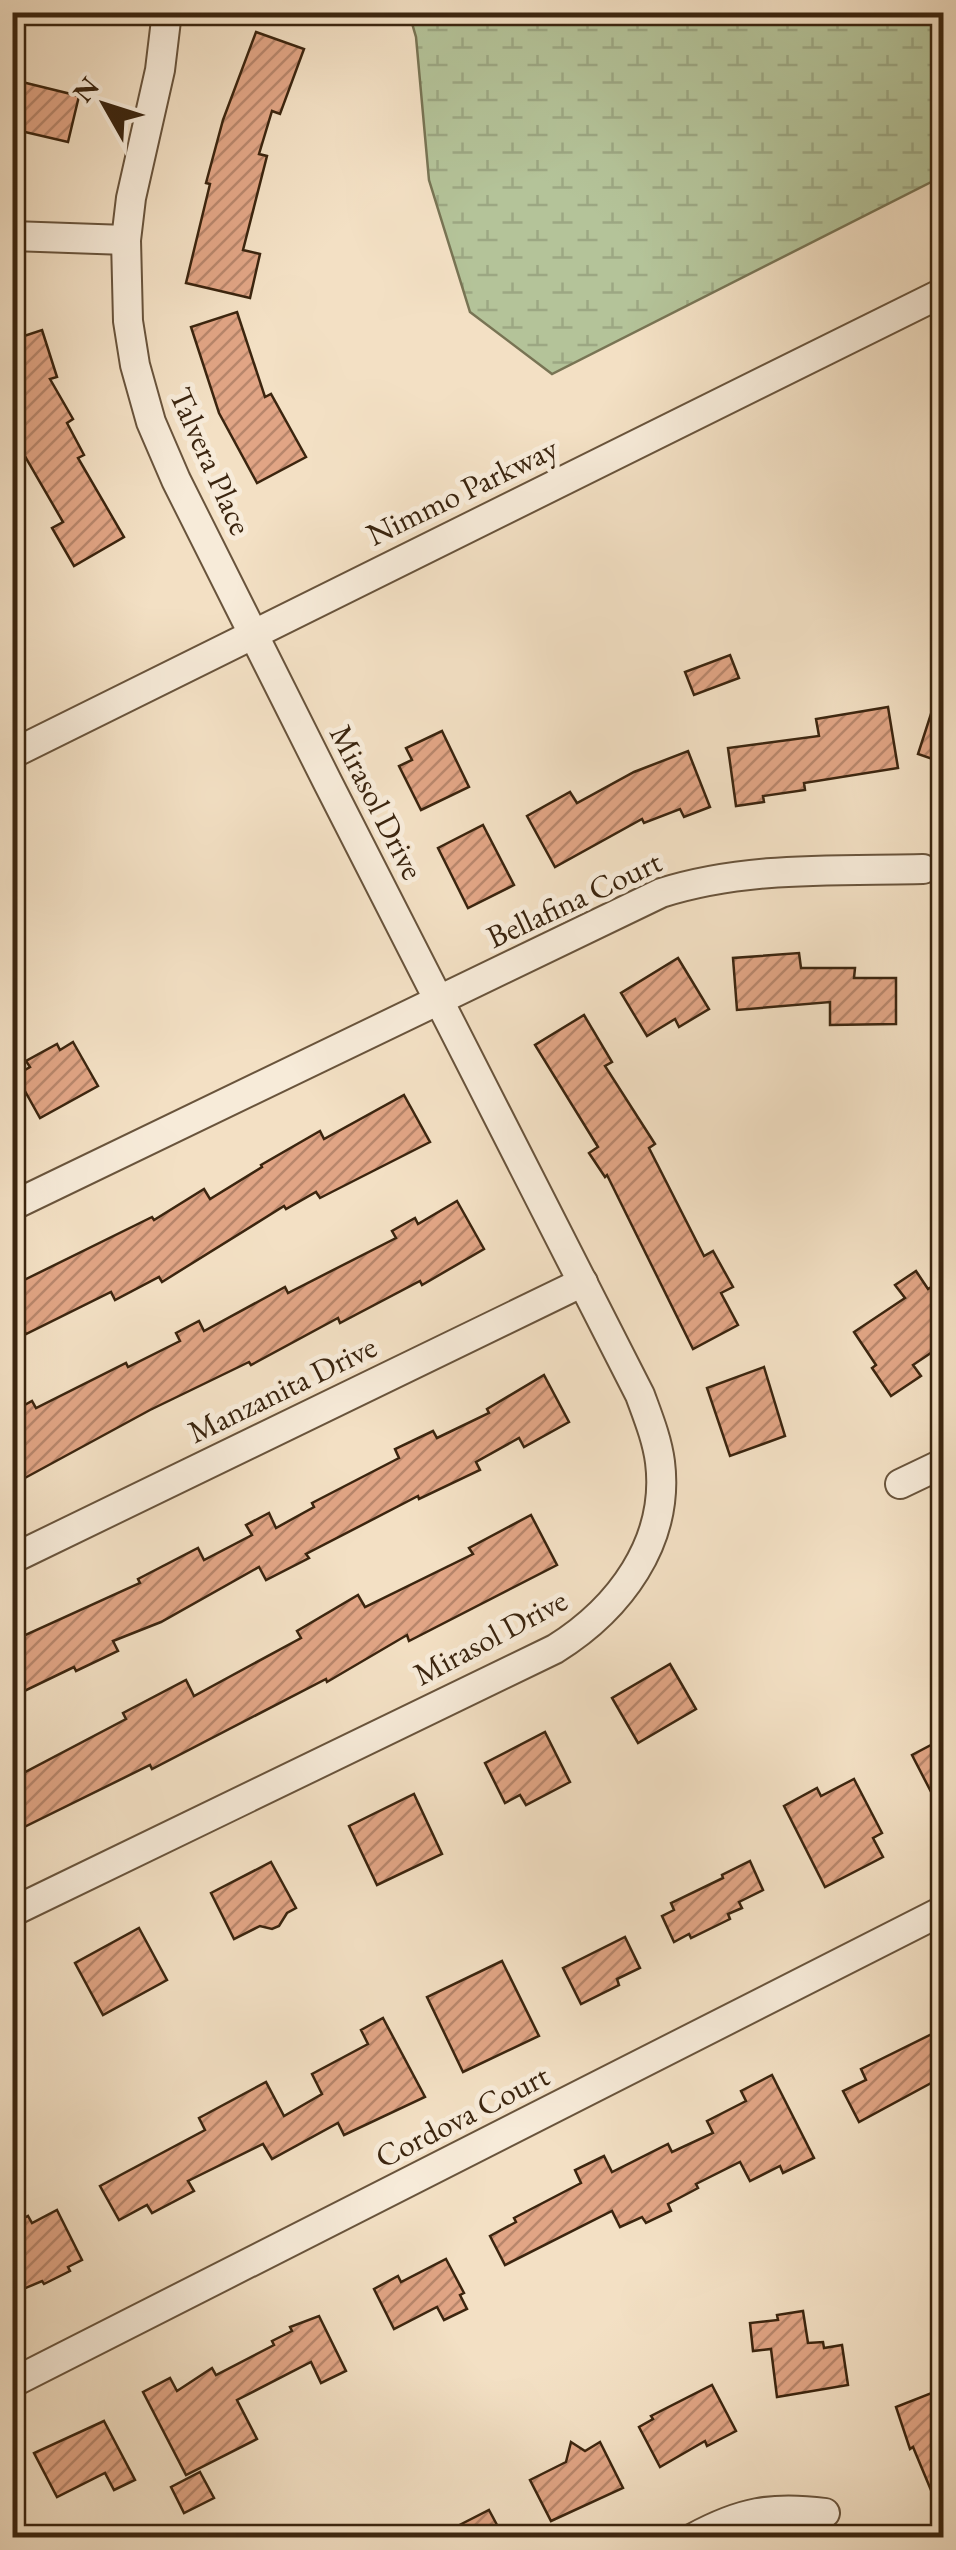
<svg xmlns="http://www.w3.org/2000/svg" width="956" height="2550" viewBox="0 0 956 2550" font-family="'EB Garamond',serif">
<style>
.wetland{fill:url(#wetland-marsh);stroke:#787454;stroke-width:2.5}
.building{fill:url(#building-hatch);stroke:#3b250f;stroke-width:2.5}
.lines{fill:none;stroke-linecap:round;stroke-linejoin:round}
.minor-casing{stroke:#69543c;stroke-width:32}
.minor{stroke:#f7ebd9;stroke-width:28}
.labels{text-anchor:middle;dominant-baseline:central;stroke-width:10;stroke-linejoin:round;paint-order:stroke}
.street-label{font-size:32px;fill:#3b250f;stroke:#f7ebd9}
</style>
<defs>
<pattern id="wetland-marsh" width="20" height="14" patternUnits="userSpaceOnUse" patternTransform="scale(2.5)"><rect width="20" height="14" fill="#b4c399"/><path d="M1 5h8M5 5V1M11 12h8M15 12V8" fill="none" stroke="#9ca783"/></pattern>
<pattern id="building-hatch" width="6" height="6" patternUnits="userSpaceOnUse" patternTransform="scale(2.5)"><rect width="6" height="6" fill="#e1a585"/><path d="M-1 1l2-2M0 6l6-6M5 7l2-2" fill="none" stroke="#b8866b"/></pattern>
</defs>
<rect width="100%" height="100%" fill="#f3e0c4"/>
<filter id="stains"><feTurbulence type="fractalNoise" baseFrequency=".002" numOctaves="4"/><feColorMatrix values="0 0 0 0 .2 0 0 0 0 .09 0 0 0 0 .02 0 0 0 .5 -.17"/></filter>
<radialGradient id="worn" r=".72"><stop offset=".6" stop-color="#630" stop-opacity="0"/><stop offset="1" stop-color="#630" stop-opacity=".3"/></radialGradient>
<path class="wetland" d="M409 13H943V176L552 374 470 312 429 180 416 37Z"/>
<g class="building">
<path d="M256 32 304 49 280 114 272 111 259 154 267 156 243 250 260 254 250 298 186 283 210 184 206 183 223 120Z"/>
<path d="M18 81 79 96 68 142 12 129V103Z"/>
<path d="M237 312 265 397 271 394 306 457 257 483 219 413 191 327Z"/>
<path d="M42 330 57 377 50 379 73 419 67 423 84 455 78 458 124 537 74 566 52 528 63 522 12 434V340Z"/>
<path d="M730 655 739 678 694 695 685 672Z"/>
<path d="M939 689H944V763L918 754Z"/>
<path d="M888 707 898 768 804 783 805 790 763 796 764 802 736 806 728 748 819 736 816 719Z"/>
<path d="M442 731 469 787 421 810 399 766 412 760 406 748Z"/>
<path d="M688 751 710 807 684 817 680 809 644 823 642 819 555 867 527 816 570 792 577 803 634 772Z"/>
<path d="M483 825 514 885 468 908 438 848Z"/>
<path d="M799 953 801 968H855L854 978H896V1024L830 1025V1002L737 1010 733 958Z"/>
<path d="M678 958 709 1009 679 1027 675 1019 647 1036 621 993Z"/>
<path d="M584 1015 612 1062 605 1066 655 1144 649 1148 704 1256 713 1251 733 1287 721 1293 738 1325 693 1349 607 1175 605 1177 589 1153 598 1147 535 1045Z"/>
<path d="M73 1042 98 1086 40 1118 16 1075 30 1067 26 1061 57 1044 60 1050Z"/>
<path d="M404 1095 430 1142 320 1198 316 1192 286 1209 284 1206 162 1282 159 1277 115 1300 111 1292 26 1334 12 1307V1286L152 1217 154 1220 204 1189 210 1199 262 1167 261 1165 320 1131 324 1139Z"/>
<path d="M457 1201 484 1249 422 1285 420 1281 340 1323 338 1318 251 1365 249 1362 150 1410 12 1485V1412L32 1401 36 1408 126 1363 128 1367 180 1341 176 1333 199 1321 204 1331 285 1287 288 1293 396 1238 392 1231 415 1218 418 1224Z"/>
<path d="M916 1271 928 1289 944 1279V1344L913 1365 921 1376 891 1396 872 1368 876 1365 854 1332 905 1298 895 1285Z"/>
<path d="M764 1367 785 1436 730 1456 707 1388Z"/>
<path d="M544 1375 569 1422 524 1447 519 1438 476 1462 480 1470 419 1499 418 1496 306 1554 309 1558 266 1580 259 1567 161 1622 113 1641 118 1651 76 1671 74 1667 12 1697V1641L140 1583 138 1579 198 1548 204 1560 252 1535 246 1525 269 1513 276 1528 314 1507 312 1503 399 1458 395 1449 433 1431 437 1438 489 1413 487 1409Z"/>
<path d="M531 1515 557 1565 409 1641 407 1635 327 1682 326 1679 152 1769 150 1765 12 1833V1779L126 1719 123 1713 186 1680 194 1696 301 1638 297 1631 358 1595 365 1607 473 1554 469 1548Z"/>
<path d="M670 1664 696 1709 638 1743 612 1698Z"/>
<path d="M545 1732 570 1782 526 1805 520 1795 505 1803 485 1763Z"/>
<path d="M933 1744 944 1765V1817L912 1755Z"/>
<path d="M854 1779 882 1833 873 1838 883 1857 825 1887 784 1806 817 1788 821 1796Z"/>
<path d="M414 1794 442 1854 377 1885 349 1826Z"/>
<path d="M750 1861 763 1890 739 1902 742 1908 728 1914 730 1919 691 1938 689 1934 674 1942 662 1916 674 1910 671 1903 723 1878 722 1875Z"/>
<path d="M271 1862 296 1908 287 1913 279 1926 272 1929 260 1926 234 1939 211 1893Z"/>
<path d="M139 1928 167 1980 103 2015 75 1963Z"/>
<path d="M625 1937 640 1968 617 1979 619 1985 581 2004 563 1968Z"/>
<path d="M502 1961 539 2036 463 2072 427 1997Z"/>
<path d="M383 2018 425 2097 344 2135 338 2123 272 2159 263 2144 188 2181 194 2191 152 2213 147 2205 119 2220 100 2186 205 2130 199 2118 266 2082 284 2116 322 2094 312 2074 368 2044 361 2030Z"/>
<path d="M944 2028V2076L859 2122 843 2091 866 2080 861 2069Z"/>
<path d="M772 2075 814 2158 783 2173 780 2166 750 2181 740 2162 696 2184 698 2188 668 2204 671 2211 646 2223 642 2217 620 2227 612 2211 505 2265 490 2236 516 2222 514 2218 581 2183 575 2170 604 2156 612 2172 668 2144 672 2152 713 2133 707 2121 746 2101 741 2091Z"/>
<path d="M57 2210 82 2260 68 2267 70 2271 44 2284 42 2281 21 2290 12 2273V2224L28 2216 32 2223Z"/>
<path d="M446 2259 464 2293 460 2295 467 2309 444 2320 437 2307 394 2329 374 2289 398 2276 401 2282Z"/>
<path d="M803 2311 808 2343 823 2342 824 2348 842 2345 848 2385 777 2397 771 2349 753 2351 750 2323 778 2320 777 2315Z"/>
<path d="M319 2316 346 2371 321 2383 311 2362 237 2400 257 2439 186 2475 143 2392 170 2378 177 2391 212 2368 216 2375 274 2345 272 2341 292 2331 290 2327Z"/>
<path d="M712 2385 736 2431 707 2446 705 2441 660 2467 639 2427 653 2419 651 2416Z"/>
<path d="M934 2392 944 2414 943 2519 913 2447 910 2449 896 2407Z"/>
<path d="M104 2421 135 2480 114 2490 105 2473 57 2497 34 2453Z"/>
<path d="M571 2442 585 2451 600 2442 623 2488 551 2521 530 2480 566 2462Z"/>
<path d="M200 2472 214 2498 184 2513 171 2487Z"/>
<path d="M489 2510 504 2538H434Z"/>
</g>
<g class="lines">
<g class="minor-casing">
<g id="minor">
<path d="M12 236 126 240"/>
<path d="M12 754 944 292"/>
<path d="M12 1206 661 893C746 866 835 871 923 869"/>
<path d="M900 1484 944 1463"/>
<path d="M12 1559 583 1282"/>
<path d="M12 1912 555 1649C619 1609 670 1542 660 1462 657 1439 648 1417 640 1395L327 781 176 480 151 422 135 365 128 321 126 240 131 198 160 70 167 12"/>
<path d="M12 2383 944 1910"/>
<path d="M693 2538C741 2512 772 2506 825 2513"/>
</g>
</g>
<use href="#minor" class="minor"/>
</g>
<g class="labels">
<g class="street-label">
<text transform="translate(211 461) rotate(66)">Talvera Place</text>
<text transform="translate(462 491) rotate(-26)">Nimmo Parkway</text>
<text transform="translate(377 802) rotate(63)">Mirasol Drive</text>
<text transform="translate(574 899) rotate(-25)">Bellafina Court</text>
<text transform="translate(282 1389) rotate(-26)">Manzanita Drive</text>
<text transform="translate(490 1637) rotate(-28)">Mirasol Drive</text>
<text transform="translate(462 2116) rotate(-27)">Cordova Court</text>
</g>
</g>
<rect width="956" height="2550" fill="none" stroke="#f3e0c4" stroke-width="50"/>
<rect x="15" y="15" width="926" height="2520" fill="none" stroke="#3b250f" stroke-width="5"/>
<rect x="25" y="25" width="906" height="2500" fill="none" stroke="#3b250f" stroke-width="2.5"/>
<g transform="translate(105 105) rotate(309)" stroke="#f7ebd9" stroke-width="8" paint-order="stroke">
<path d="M0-8L18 38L0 25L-18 38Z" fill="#3b250f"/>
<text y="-15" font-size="28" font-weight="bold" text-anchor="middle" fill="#3b250f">N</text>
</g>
<rect width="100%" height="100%" filter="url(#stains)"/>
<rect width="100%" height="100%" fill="url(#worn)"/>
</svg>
